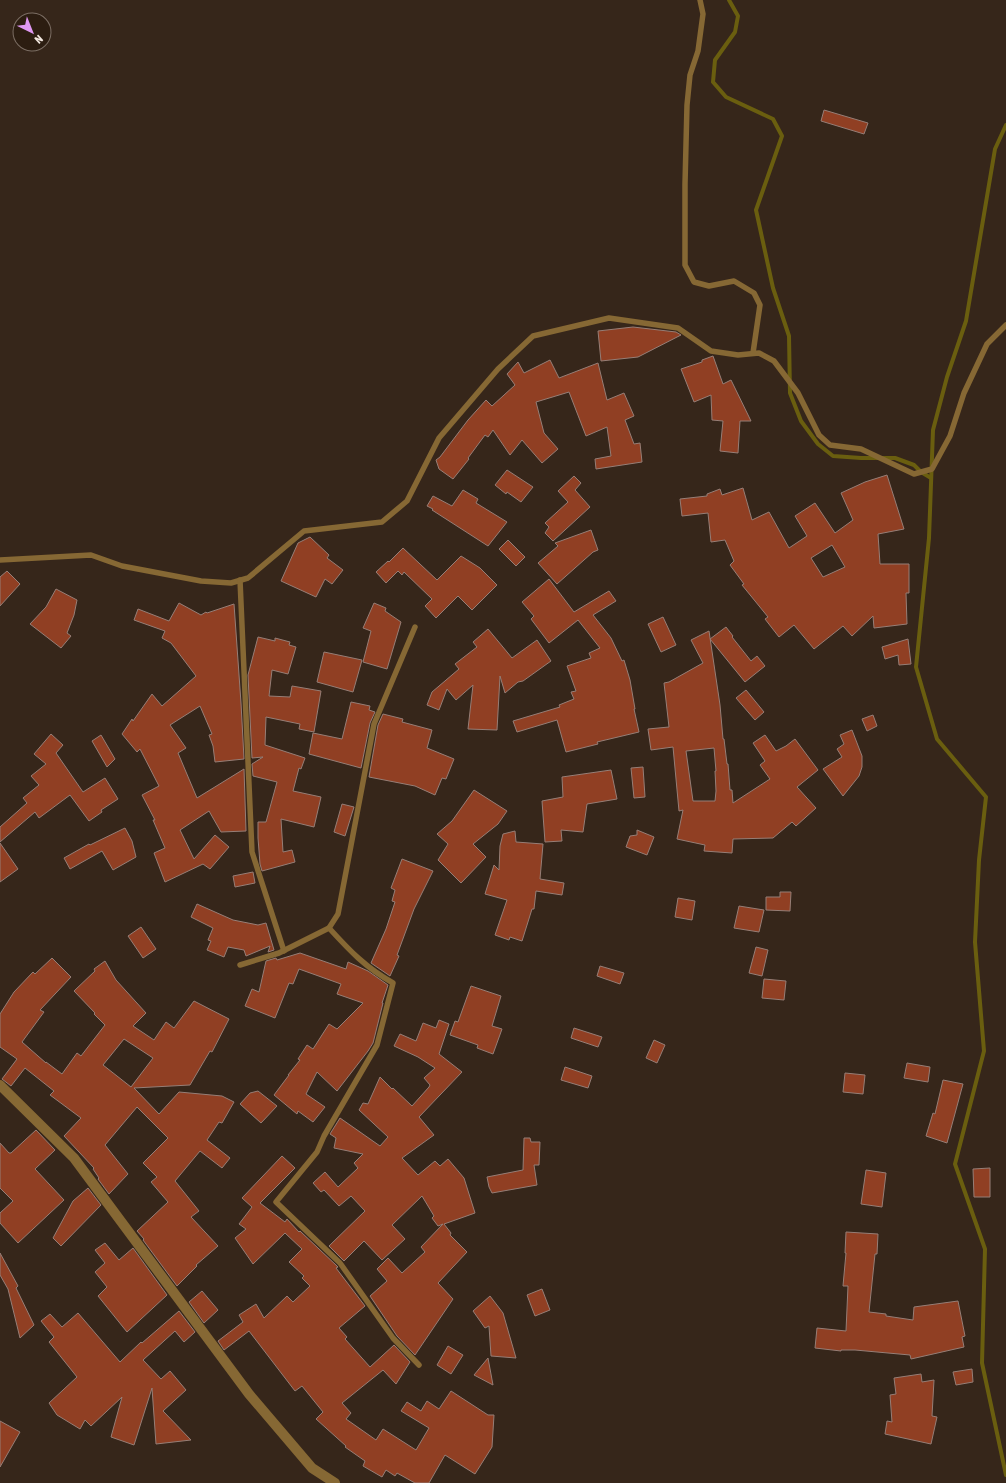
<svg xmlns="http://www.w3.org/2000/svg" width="1006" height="1483" viewBox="0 0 1006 1483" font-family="'Asap Condensed',sans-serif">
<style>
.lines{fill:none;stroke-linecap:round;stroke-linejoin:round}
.stream{stroke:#6a5e0f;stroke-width:4}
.building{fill:#903f23;stroke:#967e76;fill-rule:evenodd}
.lane{stroke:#866834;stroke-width:5.5}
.street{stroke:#866834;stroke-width:10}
</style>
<rect width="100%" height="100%" fill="#36261a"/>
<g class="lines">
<g class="stream">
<path d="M729 0 738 16 735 32 715 60 713 82 726 97 773 119 782 136 756 210 773 288 789 336 790 393 801 421 818 444 833 456 861 458H895L914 465 921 472 931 478"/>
<path d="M1006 125 995 149 966 321 947 377 933 430 929 538 916 667 937 739 986 797 979 860 975 942 984 1051 955 1164 985 1249 982 1363 1006 1475"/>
</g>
</g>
<g class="building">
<path d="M824 110 868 123 864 134 821 121Z"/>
<path d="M633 327 676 332 681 335 638 357 601 361 598 331Z"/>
<path d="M713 356 723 384 731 380 751 421H740L738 453 720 451 723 421 712 420 711 395 694 402 681 369 702 362V360Z"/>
<path d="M550 360 559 378 598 363 607 400 624 393 634 416 625 420 634 444 640 443 642 462 596 469 595 459 611 456 607 427 586 436 569 392 536 402 544 433 558 449 542 463 522 440 510 455 493 430 488 437 485 435 468 458 469 459 453 479 439 469 436 460 440 457 468 420 486 400 492 406 515 385 507 374 518 362 524 373Z"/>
<path d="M507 470 533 487 521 502 507 492 506 494 495 485Z"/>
<path d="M887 475 904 529 878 534 880 564H909V593H906L907 624 874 628 873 616 852 636 843 626 814 649 794 625 779 637 765 619 768 617 742 585 744 584 730 565 734 561 725 540 711 542 708 513 682 516 680 499 707 496V494L720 489 722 495 743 488 752 520 769 512 789 548 807 536 795 516 815 503 835 533 853 520 841 493 865 482ZM832 545 845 567 823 577 811 558Z"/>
<path d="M574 476 581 483 575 490 590 507 553 541 545 533 549 527 545 523 568 502 558 491Z"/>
<path d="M463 490 478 499 476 503 507 522 488 546 432 510 433 509 427 506 433 496 452 506Z"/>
<path d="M591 530 598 550 593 552 557 584 538 563 558 546 555 543Z"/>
<path d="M310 537 329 555 327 558 343 570 332 584 325 579 316 597 281 581 298 543Z"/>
<path d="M508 540 525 557 516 566 499 549Z"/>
<path d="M403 548 437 580 461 556 480 568 497 585 472 610 458 596 436 618 425 606 432 599 404 572 402 575 398 571 386 583 376 572 388 561 389 562Z"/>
<path d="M7 571 20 584 0 606V577Z"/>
<path d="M549 579 574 612 609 591 616 601 593 615 611 638 622 661 624 660 630 680 635 709H634L639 732 597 742 598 744 566 752 557 720 517 732 513 721 560 707 559 705 574 699 571 692 576 691 567 666 591 658 589 653 600 648 578 620 549 643 531 619 534 616 522 602Z"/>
<path d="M56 589 77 600 74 615 67 633 71 636 61 648 30 624 46 607Z"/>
<path d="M179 603 201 615 206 612 207 613 234 604 241 703 244 759 215 762 213 746 209 735 212 734 200 706 170 725 186 748 178 753 197 798 244 769 246 831 221 832 209 811 180 830 194 859 215 835 229 847 210 869 203 864 165 882 154 853 165 848 153 820H155L142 795 159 786 140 749 137 752 122 734 132 719 133 721 152 694 162 706 196 676 171 643 162 638 165 631 134 620 138 609 169 621Z"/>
<path d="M374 603 386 608 385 611 401 622 387 669 363 662 371 631 363 628Z"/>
<path d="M663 617 676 645 661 652 648 624Z"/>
<path d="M726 627 733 636 732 637 751 661 757 656 765 666 745 682 710 639Z"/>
<path d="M488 629 512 658 537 640 551 661 523 681 518 682 505 693 500 676 497 730 468 729 473 685 456 700 447 689 439 710 427 705 432 692 459 669 455 664 477 647 473 642Z"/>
<path d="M709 631 720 705 723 739H724L727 764H728L730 790H732L733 803 770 779 760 765 765 761 753 743 765 735 776 751 786 746 795 739 818 770 797 787 816 808 796 826 792 822 773 838 733 839 732 853 704 851 705 845 677 839 683 810 679 811 673 747 651 750 648 729 669 727 664 683 669 682 703 663 691 640ZM714 748 716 771H715L716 791 715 801H693L686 751Z"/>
<path d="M258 637 275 641V638L290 642 289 645 296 647 288 674 272 670 269 696 290 697 292 686 321 691 314 732 299 729 300 724 266 717 265 745 305 758 301 769 299 768 293 791 321 797 314 827 281 819 283 852 292 850 295 862 262 871 260 864 258 838V822H266L277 782 253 776 252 764 263 757 252 758 248 675Z"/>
<path d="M908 639 911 664 899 665 898 655 885 659 882 647Z"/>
<path d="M324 652 362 660 353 692 317 682Z"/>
<path d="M746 690 764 712 755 720 736 698Z"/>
<path d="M351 702 370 706 369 710 375 712 370 723 361 768 309 754 313 733 342 739Z"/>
<path d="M383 714 403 719 402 722 432 730 427 748 454 759 446 779 442 778 435 795 415 786 369 777 378 725Z"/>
<path d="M873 715 877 726 867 731 862 719Z"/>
<path d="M852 730 862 756V767L859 776 843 796 823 769 842 757 837 749 844 744 840 735Z"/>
<path d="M51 734 63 745 56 753 83 792 105 778 118 799 101 810 102 812 89 821 70 795 39 818 35 812 0 842V827L27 803 23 798 39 785 31 776 46 764 34 754Z"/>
<path d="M101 735 115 759 107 767 92 741Z"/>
<path d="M643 767 645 797 634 798 631 768Z"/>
<path d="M611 770 617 799 587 804 583 832 561 830 562 841 545 842 542 801 563 797 562 777Z"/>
<path d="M474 790 507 811 498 824 473 844 486 857 461 883 438 860 448 844 437 834 452 821Z"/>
<path d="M342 804 354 807 345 836 334 832Z"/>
<path d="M125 828 132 841 136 857 113 870 102 851 70 869 64 858 89 844 90 845Z"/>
<path d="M637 830 654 837 647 855 626 847 630 836 637 835Z"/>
<path d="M515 831 516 842 543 844 540 879 564 883 562 895 536 891 534 909H532L522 941 510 937 509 940 495 935 507 900 485 894 494 865 499 870 500 846 503 834Z"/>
<path d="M0 843 18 869 0 882Z"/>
<path d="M402 859 433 871 414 909 397 955 399 956 390 976 371 963 386 929 395 902 392 901 395 890 391 888Z"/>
<path d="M253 872 255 883 235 887 233 876Z"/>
<path d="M780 892H791L790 911 766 910V897H780Z"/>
<path d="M678 898 695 901 692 920 675 917Z"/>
<path d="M197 904 233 920 258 925 266 923 274 950 268 952 270 946 246 956 244 950 228 947 224 957 207 950 211 941 208 940 213 928 191 917Z"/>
<path d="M739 906 764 910 759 932 734 928Z"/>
<path d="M141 927 156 949 143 958 128 936Z"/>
<path d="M756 947 768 950 762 976 749 973Z"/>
<path d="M300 953 346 969 348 962 368 971 388 985 382 1003H383L373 1043 368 1051 337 1091 317 1072 306 1094 325 1107 313 1122 298 1111 297 1114 274 1095 289 1075H288L300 1060 298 1059 307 1045 313 1049 329 1024 337 1029 363 1003 337 994 341 984 299 969 293 984 289 983 275 1018 245 1006 252 989 259 992 266 961 276 958 277 960Z"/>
<path d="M52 958 71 977 40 1010 44 1012 22 1042 46 1063V1062L62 1074 77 1053 81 1056 105 1025 94 1014 95 1013 74 991 95 971 94 969 105 961 116 980 146 1013 133 1026 154 1040 166 1022 174 1028 194 1001 229 1019 212 1052 210 1051 190 1085 134 1088 159 1114 179 1092 222 1096 234 1102 222 1123 219 1122 207 1140 230 1158 222 1168 200 1151 175 1181 199 1211 191 1217 218 1246 196 1265 197 1266 177 1286 143 1240 144 1239 137 1231 168 1202 151 1182 157 1177 143 1163 168 1138 137 1107 105 1145 128 1174 109 1194 98 1179 99 1178 93 1169 94 1168 64 1136 81 1118 50 1095 54 1091 25 1068 11 1086 2 1079 17 1059 0 1047V1014L14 992 33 972 35 974ZM124 1039 153 1058 131 1087 103 1065Z"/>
<path d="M600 966 624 973 620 984 597 976Z"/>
<path d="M764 979 786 981 784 1000 762 998Z"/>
<path d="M471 986 501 996 492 1026 502 1029 493 1054 477 1048 478 1045 450 1035 455 1021 458 1022Z"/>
<path d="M439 1020 449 1024 439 1054 462 1072 419 1117 434 1135 402 1158 418 1175 435 1161 440 1166 448 1159 464 1178 475 1213 444 1224 451 1233 450 1235 467 1252 438 1283 453 1299 415 1355 397 1336 370 1296 387 1281 377 1269 388 1258 402 1273 425 1252 421 1247 443 1224 438 1226 432 1218 434 1216 422 1196 392 1225 405 1239 382 1260 364 1241 344 1261 329 1246 365 1211 351 1196 339 1206 324 1190 321 1192 313 1183 325 1172 338 1187 358 1168 354 1163 363 1154 334 1148 336 1138 330 1134 340 1118 380 1146 388 1137 359 1110 363 1103 368 1104 380 1077 392 1089 393 1088 412 1106 429 1087 430 1085 424 1078 435 1068 418 1057 394 1046 400 1034 416 1041 423 1023 436 1028Z"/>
<path d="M574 1028 602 1037 598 1047 571 1038Z"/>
<path d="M654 1040 665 1045 657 1063 646 1058Z"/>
<path d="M907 1063 930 1067 928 1082 904 1078Z"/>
<path d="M565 1067 592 1076 588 1088 561 1080Z"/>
<path d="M845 1073 865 1075 863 1094 843 1092Z"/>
<path d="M943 1080 963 1084 947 1143 926 1136 933 1113 935 1114Z"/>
<path d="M258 1091 277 1106 261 1123 240 1104 250 1093Z"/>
<path d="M36 1130 55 1150 35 1169 64 1200 18 1243 0 1223V1213L13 1201 0 1188V1143L9 1153H11Z"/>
<path d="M524 1138H530L531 1142H540L539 1165H534L537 1185 492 1193 489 1187 487 1177 523 1170Z"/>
<path d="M282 1156 295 1168 260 1203 285 1222 287 1219 299 1232 300 1231 337 1266 338 1267 336 1268 365 1306 339 1328 347 1337 345 1339 370 1367 394 1345 410 1362 396 1384 383 1370 342 1403 351 1413 346 1419 376 1440 383 1429 416 1450 429 1428 401 1411 407 1402 421 1411 427 1401 439 1409 451 1391 488 1415H494L492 1447 475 1474 445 1455 429 1483H415L397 1473 395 1476 386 1470 382 1477 363 1466 365 1461 345 1447 346 1446 316 1419 323 1412 302 1386 295 1391 249 1331 224 1350 218 1341 243 1322 239 1315 256 1304 264 1318 287 1296 293 1302 310 1286 302 1278 304 1276 289 1262 302 1249 285 1233 253 1264 235 1238 246 1229 239 1224 252 1207 242 1198Z"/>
<path d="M990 1168V1197H974L973 1169Z"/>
<path d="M866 1170 886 1173 882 1207 861 1204Z"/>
<path d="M88 1188 101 1205 61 1246 53 1238 73 1201Z"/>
<path d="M846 1232 878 1234 877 1254H875L869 1312 886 1314V1316L913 1320 914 1307 958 1301 965 1336 962 1337 964 1347 911 1359 910 1355 855 1350H841V1351L815 1348 817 1328 846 1331 848 1286H843L846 1253H845Z"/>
<path d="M105 1243 119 1260 133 1248 167 1295 127 1332 98 1296 107 1287 95 1272 105 1263 95 1250Z"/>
<path d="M0 1253 18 1286 16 1288 34 1325 20 1338 8 1289 0 1275Z"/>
<path d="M542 1289 550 1310 535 1316 527 1295Z"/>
<path d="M202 1291 218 1310 204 1323 189 1302Z"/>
<path d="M490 1296 503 1313 516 1358 491 1356 489 1326 485 1328 473 1311Z"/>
<path d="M179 1311 195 1332 184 1342 175 1331 143 1360 161 1379 170 1371 186 1390 163 1411 191 1440 156 1444 152 1388 134 1445 111 1437 122 1397 91 1426 85 1420 80 1429 57 1415 49 1403 77 1377 49 1342 54 1337 41 1321 50 1314 62 1327 78 1313 120 1362 141 1342 142 1343Z"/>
<path d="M448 1346 463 1355 451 1374 437 1365Z"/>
<path d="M488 1358 493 1385 474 1375Z"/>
<path d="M972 1369 973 1382 956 1385 953 1372Z"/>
<path d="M921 1374 922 1382 934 1380 932 1416 937 1417 931 1444 885 1434 887 1421 892 1422 890 1395 896 1394 894 1378Z"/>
<path d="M0 1421 20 1432 0 1467Z"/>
</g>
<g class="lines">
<g class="lane">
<path d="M700 0 703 14 698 51 690 75 687 105 685 184V265L694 282 709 286 734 281 754 293 760 305 753 353"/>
<path d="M0 560 91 555 122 566 201 581 231 583 248 578 304 531 382 522 407 501 439 438 498 369 533 336 609 318 678 328 711 351 738 355 759 353 774 361 798 393 819 435 830 445 861 449 914 474 932 469 950 436 964 393 987 344 1006 325"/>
<path d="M240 580 252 852 284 951"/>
<path d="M329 928C350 951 365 967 393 983L377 1045 324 1136 317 1152 276 1202 340 1263 393 1338 419 1365"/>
<path d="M240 965 279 953 329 928 338 914 374 724 415 627"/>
</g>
<path class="street" d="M0 1085 74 1158 249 1394 312 1468 335 1483"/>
</g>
<g transform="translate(32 32) rotate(137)"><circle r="19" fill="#2c1d11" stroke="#7c6e64"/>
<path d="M0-3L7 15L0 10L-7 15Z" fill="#df98f2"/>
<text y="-6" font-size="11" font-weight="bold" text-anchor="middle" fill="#f3e8e0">N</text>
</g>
</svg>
